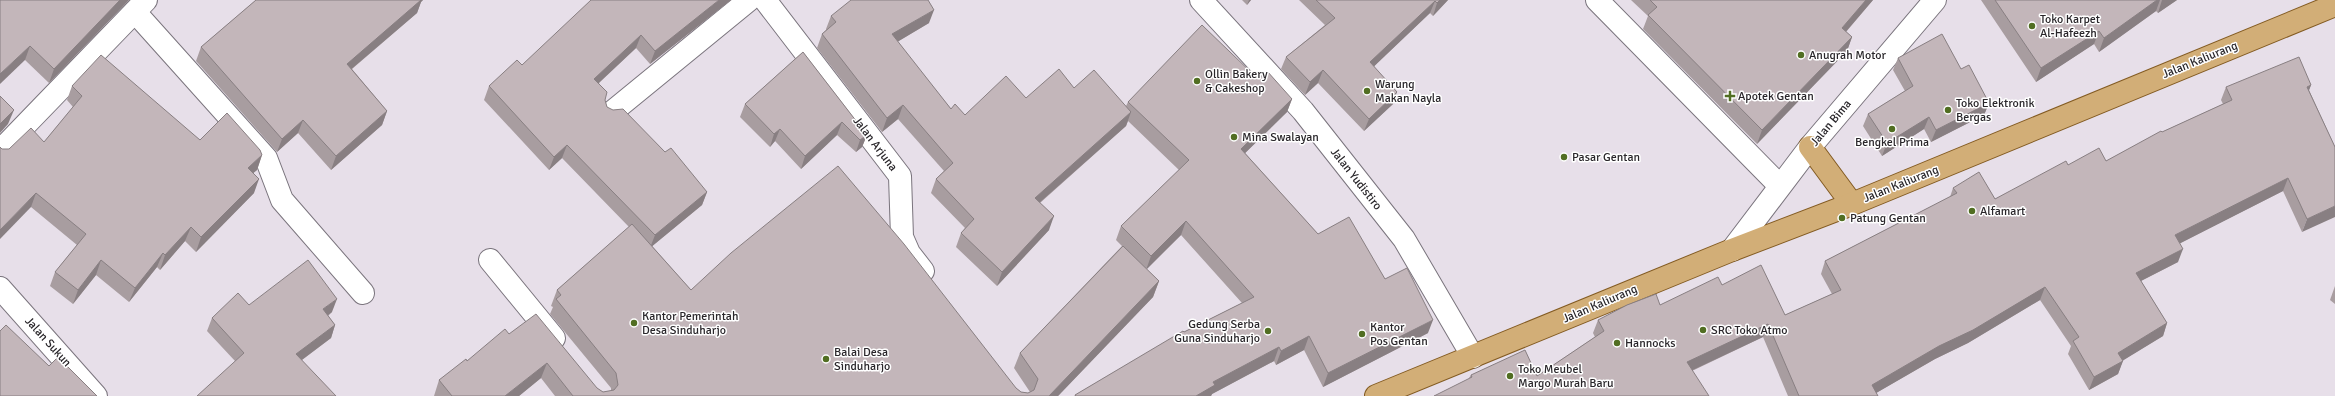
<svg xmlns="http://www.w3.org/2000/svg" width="2335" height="396" viewBox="0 0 2335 396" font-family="Signika,sans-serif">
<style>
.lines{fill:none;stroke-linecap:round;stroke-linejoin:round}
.minor-casing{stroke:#7a747d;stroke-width:24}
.major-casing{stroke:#835b22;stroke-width:24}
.minor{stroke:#fff;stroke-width:22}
.major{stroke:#d2ae77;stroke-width:22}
.wall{fill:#a89da0}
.shaded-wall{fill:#887f82}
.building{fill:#c3b6ba;stroke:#887f82}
.poi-dot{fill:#516e22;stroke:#fff;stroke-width:1.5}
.labels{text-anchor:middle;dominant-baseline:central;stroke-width:3;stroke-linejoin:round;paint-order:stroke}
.poi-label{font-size:12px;fill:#29262a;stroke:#fff;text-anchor:start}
.street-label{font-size:12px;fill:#29262a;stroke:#fff}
</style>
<rect width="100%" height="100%" fill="#e7dfe9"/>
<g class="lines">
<g class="minor-casing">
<g id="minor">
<path d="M765 0 900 176 902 237 909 253 923 271"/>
<path d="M1201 0 1303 111 1404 239 1473 357"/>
<path d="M1597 0 1779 185"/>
<path d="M135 12 266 158 282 200 363 293"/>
<path d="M612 112 749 0"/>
<path d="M0 151 146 0"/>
<path d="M1732 250 1810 147 1935 0"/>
<path d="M490 260 554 338"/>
<path d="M0 288 96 396"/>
</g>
</g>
<g class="major-casing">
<g id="major">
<path d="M1810 147 1852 204"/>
<path d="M1376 396 1732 250 1852 204 2335 5"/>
</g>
</g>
<use href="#minor" class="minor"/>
<use href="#major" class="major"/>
</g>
<g class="wall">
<path d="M0 0H129L49 83 25 60Z"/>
<path d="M256 0H423L421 2 417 13 352 69 387 111 382 125 331 170 298 133 277 152 196 61 201 47Z"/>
<path d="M731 0 650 64 636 48 599 83 607 107 665 152 707 192 702 205 652 246 691 290 1016 388 1021 392 1028 393 1030 392 1014 368 1020 353 1122 246 1116 240 1121 226 1179 170 1128 121 1126 126 1040 203 1049 230 997 286 956 247 961 233 965 228 931 193 936 179 944 171 898 119 882 132 817 48 822 34 826 30V29L831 16 929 23 897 42 951 109 965 115 1026 98 1074 88 1126 106 1128 102 1258 79 1292 99 1287 112 1245 153 1318 234 1385 279 1428 333 1323 387 1304 350 1276 365 1274 361 1212 394 1211 396H1074L1075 395 1184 332 1242 303 1181 235 1146 269 1159 281 1153 297 1058 396H555L541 378 519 396H434L439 380 467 361 509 334 603 392 611 391V388L550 314 553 307 551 306 557 290 629 227 562 158 549 170 484 100 489 86 522 65Z"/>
<path d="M1242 0H1251L1247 5Z"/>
<path d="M1299 0H1448L1433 16 1430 13 1374 66 1393 104 1364 131 1318 83 1305 95 1281 69 1286 57 1325 25Z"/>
<path d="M1631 0H1873L1846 32 1852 37 1847 51 1757 144 1643 29 1648 16Z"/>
<path d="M1981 0H2177L2158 13 2156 11 2099 52 2094 44 2036 82Z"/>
<path d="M803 52 867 135 862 147 856 152 837 135 801 169 775 141 770 147 740 117 745 104Z"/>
<path d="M1898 58 1961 69 1989 103 1984 115 1931 142 1924 129 1882 156 1863 126 1868 114 1905 91 1893 70Z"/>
<path d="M2311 85 2309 90 2335 147 2302 232 2283 191 2180 243 2178 262 2141 281 2167 323 2163 336 2123 360 2118 374 2089 390 2068 354 2071 346 2040 300 1968 343 1935 359 1876 393 1878 396H1788L1763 337 1692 371 1469 378 1471 375 1537 376 1595 337 1593 333 1598 320 1660 305 1722 285 1785 315 1832 294 1821 274 1825 261 1950 197 1953 188 1995 199 2068 165 2106 161 2162 132 2223 104 2221 100 2226 87Z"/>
<path d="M72 86 200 140 262 155 257 170 253 173 254 193 196 252 185 241 160 270 157 267 129 302 96 275 73 304 50 286 55 272 77 245 31 207 2 149H9L44 142 73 107 67 100Z"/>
<path d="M2335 286V304L2330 300Z"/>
<path d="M249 305 332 312 328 316 335 325 331 338 302 360 235 361 207 331 212 318Z"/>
</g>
<g class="shaded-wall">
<path d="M120 0H129L49 83 54 69Z"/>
<path d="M416 0H423L421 2 417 13 342 77 347 64Z"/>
<path d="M719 0H731L650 64 655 51Z"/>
<path d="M1249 0H1251L1247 5Z"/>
<path d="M1440 0H1448L1433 16 1437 3Z"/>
<path d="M1866 0H1873L1837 42 1842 28Z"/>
<path d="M2157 0H2160L2156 11 2099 52 2104 38Z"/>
<path d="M2162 0H2177L2158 13Z"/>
<path d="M1435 1 1430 13 1365 75 1370 62Z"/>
<path d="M934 10 929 23 887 48 892 34Z"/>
<path d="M2099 31 2094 44 2036 82 2041 68Z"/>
<path d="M641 35 636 48 589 92 594 79Z"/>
<path d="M1852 37 1847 51 1757 144 1762 130Z"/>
<path d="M30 46 25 60 0 84V74Z"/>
<path d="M1323 70 1318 83 1305 95 1310 82Z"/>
<path d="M2311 85 2306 98 2307 87Z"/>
<path d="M1397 92 1393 104 1364 131 1369 119Z"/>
<path d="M1292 99 1287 112 1236 162 1241 149Z"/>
<path d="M1989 103 1984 115 1931 142 1936 130Z"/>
<path d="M903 105 898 119 882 132 887 118Z"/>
<path d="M14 110 8 124 0 133V124Z"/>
<path d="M387 111 382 125 331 170 336 156Z"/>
<path d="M1131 112 1126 126 1030 211 1035 198Z"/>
<path d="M1929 117 1924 129 1882 156 1887 143Z"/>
<path d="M303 120 298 133 277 152 282 139Z"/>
<path d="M842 122 837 135 801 169 805 156Z"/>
<path d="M780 129 775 141 770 147 774 134Z"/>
<path d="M867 135 862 147 856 152 860 140Z"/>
<path d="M567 145 562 158 549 170 554 157Z"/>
<path d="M262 155 257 170 243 182 248 168Z"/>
<path d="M2288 178 2283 191 2171 248 2175 235Z"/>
<path d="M259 179 254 193 196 252 201 237Z"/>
<path d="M707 192 702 205 650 248 655 235Z"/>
<path d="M36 193 31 207 0 239V230Z"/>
<path d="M2335 206V217L2302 232 2307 219Z"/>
<path d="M1054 216 1049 230 997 286 1002 272Z"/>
<path d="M1186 221 1181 235 1146 270 1151 256Z"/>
<path d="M191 227 185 241 160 270 165 255Z"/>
<path d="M2183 249 2178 262 2131 286 2136 273Z"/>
<path d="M163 253 157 267 129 302 135 288Z"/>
<path d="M101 260 96 275 73 304 78 290Z"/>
<path d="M1159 281 1153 297 1058 396H1049Z"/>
<path d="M2045 287 2040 300 1968 343 1935 359 1871 396 1872 385 1939 346Z"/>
<path d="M337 299 332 312 319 322 323 309Z"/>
<path d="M1433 320 1428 333 1323 387 1328 373Z"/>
<path d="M2167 323 2163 336 2114 366 2118 353Z"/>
<path d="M1768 324 1763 337 1682 375 1687 362Z"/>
<path d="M335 325 331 338 291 368 296 354Z"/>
<path d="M1309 336 1304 350 1276 365 1281 351Z"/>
<path d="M1279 347 1274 361 1212 394 1211 396H1196L1213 382Z"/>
<path d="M2123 361 2118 374 2089 390 2094 377Z"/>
<path d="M547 363 541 378 519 396H505Z"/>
</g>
<g class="building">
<path d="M0 0H120L54 69 30 46 0 74Z"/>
<path d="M256 0H421L347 64 387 111 336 156 303 120 282 139 201 47Z"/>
<path d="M591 0H719L655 51 641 35 594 79 607 92 605 100 607 107 613 110 623 109 665 152 671 148 707 192 655 235 567 145 554 157 489 86 517 60 522 65Z"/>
<path d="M851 0H928L934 10 892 34 951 109 955 104 965 115 1006 76 1026 98 1059 69 1074 88 1094 70 1131 112 1035 198 1054 216 1002 272 961 233 974 219 936 179 953 163 903 105 887 118 822 34 836 22 831 16Z"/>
<path d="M1316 0H1440L1437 3 1435 1 1370 62 1397 92 1369 119 1323 70 1310 82 1286 57 1335 18Z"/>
<path d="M1650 0H1866L1842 28 1852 37 1762 130 1648 15 1657 7Z"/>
<path d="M1995 0H2157L2104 38 2099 31 2041 68Z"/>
<path d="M1202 25 1258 79 1267 71 1292 99 1241 149 1318 234 1349 217 1385 279 1407 268 1433 320 1328 373 1309 336 1281 351 1279 347 1213 382 1215 385 1196 396H1076L1075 395 1183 331 1184 332 1254 297 1186 221 1151 256 1121 226 1189 160 1128 102Z"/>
<path d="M1942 34 1961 69 1969 65 1989 103 1936 130 1929 117 1887 143 1868 114 1913 86 1898 58Z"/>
<path d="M803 52 867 135 860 140 842 122 805 156 780 129 774 134 745 104Z"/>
<path d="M101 55 200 140 227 113 260 150 262 155 248 168 259 179 201 237 191 227 165 255 163 253 135 288 101 260 78 290 55 272 86 234 36 193 0 230V147L2 149H9L31 128 44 142 82 96 72 86Z"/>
<path d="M2299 57 2311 85 2307 87 2335 147V206L2307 219 2288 178 2175 235 2183 249 2136 273 2167 323 2118 353 2123 361 2094 377 2073 341 2079 337 2045 287 1973 330 1939 346 1872 385 1878 396H1799L1768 324 1687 362 1709 396H1434L1472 377 1471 375 1525 350 1537 376 1604 331 1598 320 1627 305 1656 294 1660 305 1718 277 1722 285 1761 265 1785 315 1841 290 1825 261 1957 193 1953 188 1979 172 1995 199 2066 161 2068 165 2099 148 2106 161 2161 131 2162 132 2232 100 2226 87Z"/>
<path d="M0 96 14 110 0 124Z"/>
<path d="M838 166 904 244 1016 388 1021 392 1028 393 1034 390 1038 379 1020 353 1123 246 1159 281 1049 396H573L547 363 505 396H452L439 380 466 359 467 361 505 329 509 334 536 314 597 388 603 392 614 390 618 385 616 373 556 299 561 295 557 290 632 224 691 290 731 253Z"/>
<path d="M308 260 337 299 323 309 335 325 296 354 336 396H197L244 353 212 318 238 293 249 305Z"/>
<path d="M6 325 49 366 58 357 97 396H0V331Z"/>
</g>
<g class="poi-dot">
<circle cx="2032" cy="26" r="4"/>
<circle cx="1801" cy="55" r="4"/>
<circle cx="1197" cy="81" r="4"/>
<circle cx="1367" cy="91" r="4"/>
<path d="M1728 90h4v4h4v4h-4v4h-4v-4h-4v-4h4z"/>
<circle cx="1948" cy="110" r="4"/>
<circle cx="1892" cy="129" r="4"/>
<circle cx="1234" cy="137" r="4"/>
<circle cx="1564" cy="157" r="4"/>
<circle cx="1972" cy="211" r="4"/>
<circle cx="1842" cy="218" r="4"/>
<circle cx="634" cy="323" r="4"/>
<circle cx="1703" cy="330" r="4"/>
<circle cx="1268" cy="331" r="4"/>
<circle cx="1362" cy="334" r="4"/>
<circle cx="1617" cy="343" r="4"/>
<circle cx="826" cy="359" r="4"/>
<circle cx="1510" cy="376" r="4"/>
</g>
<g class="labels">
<g class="poi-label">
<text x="2040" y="19">Toko Karpet<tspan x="2040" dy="14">Al-Hafeezh</tspan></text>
<text x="1809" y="55">Anugrah Motor</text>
<text x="1205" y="74">Ollin Bakery<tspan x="1205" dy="14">&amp; Cakeshop</tspan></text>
<text x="1375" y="84">Warung<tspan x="1375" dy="14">Makan Nayla</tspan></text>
<text x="1738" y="96">Apotek Gentan</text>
<text x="1956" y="103">Toko Elektronik<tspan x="1956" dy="14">Bergas</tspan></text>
<text x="1242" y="137">Mina Swalayan</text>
<text x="1892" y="142" text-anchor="middle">Bengkel Prima</text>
<text x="1572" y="157">Pasar Gentan</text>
<text x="1980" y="211">Alfamart</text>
<text x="1850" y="218">Patung Gentan</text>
<text x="642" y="316">Kantor Pemerintah<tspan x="642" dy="14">Desa Sinduharjo</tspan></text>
<text x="1260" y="324" text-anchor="end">Gedung Serba<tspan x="1260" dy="14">Guna Sinduharjo</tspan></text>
<text x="1370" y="327">Kantor<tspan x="1370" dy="14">Pos Gentan</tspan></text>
<text x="1711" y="330">SRC Toko Atmo</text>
<text x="1625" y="343">Hannocks</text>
<text x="834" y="352">Balai Desa<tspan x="834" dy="14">Sinduharjo</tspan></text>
<text x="1518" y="369">Toko Meubel<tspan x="1518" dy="14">Margo Murah Baru</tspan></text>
</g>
<g class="street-label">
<text transform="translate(2200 60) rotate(-22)">Jalan Kaliurang</text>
<text transform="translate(1831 123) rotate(-50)">Jalan Bima</text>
<text transform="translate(875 144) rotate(53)">Jalan Arjuna</text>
<text transform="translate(1356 179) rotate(52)">Jalan Yudistiro</text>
<text transform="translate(1901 184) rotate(-22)">Jalan Kaliurang</text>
<text transform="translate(1600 304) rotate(-23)">Jalan Kaliurang</text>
<text transform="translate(48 342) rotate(48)">Jalan Sukun</text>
</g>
</g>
</svg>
